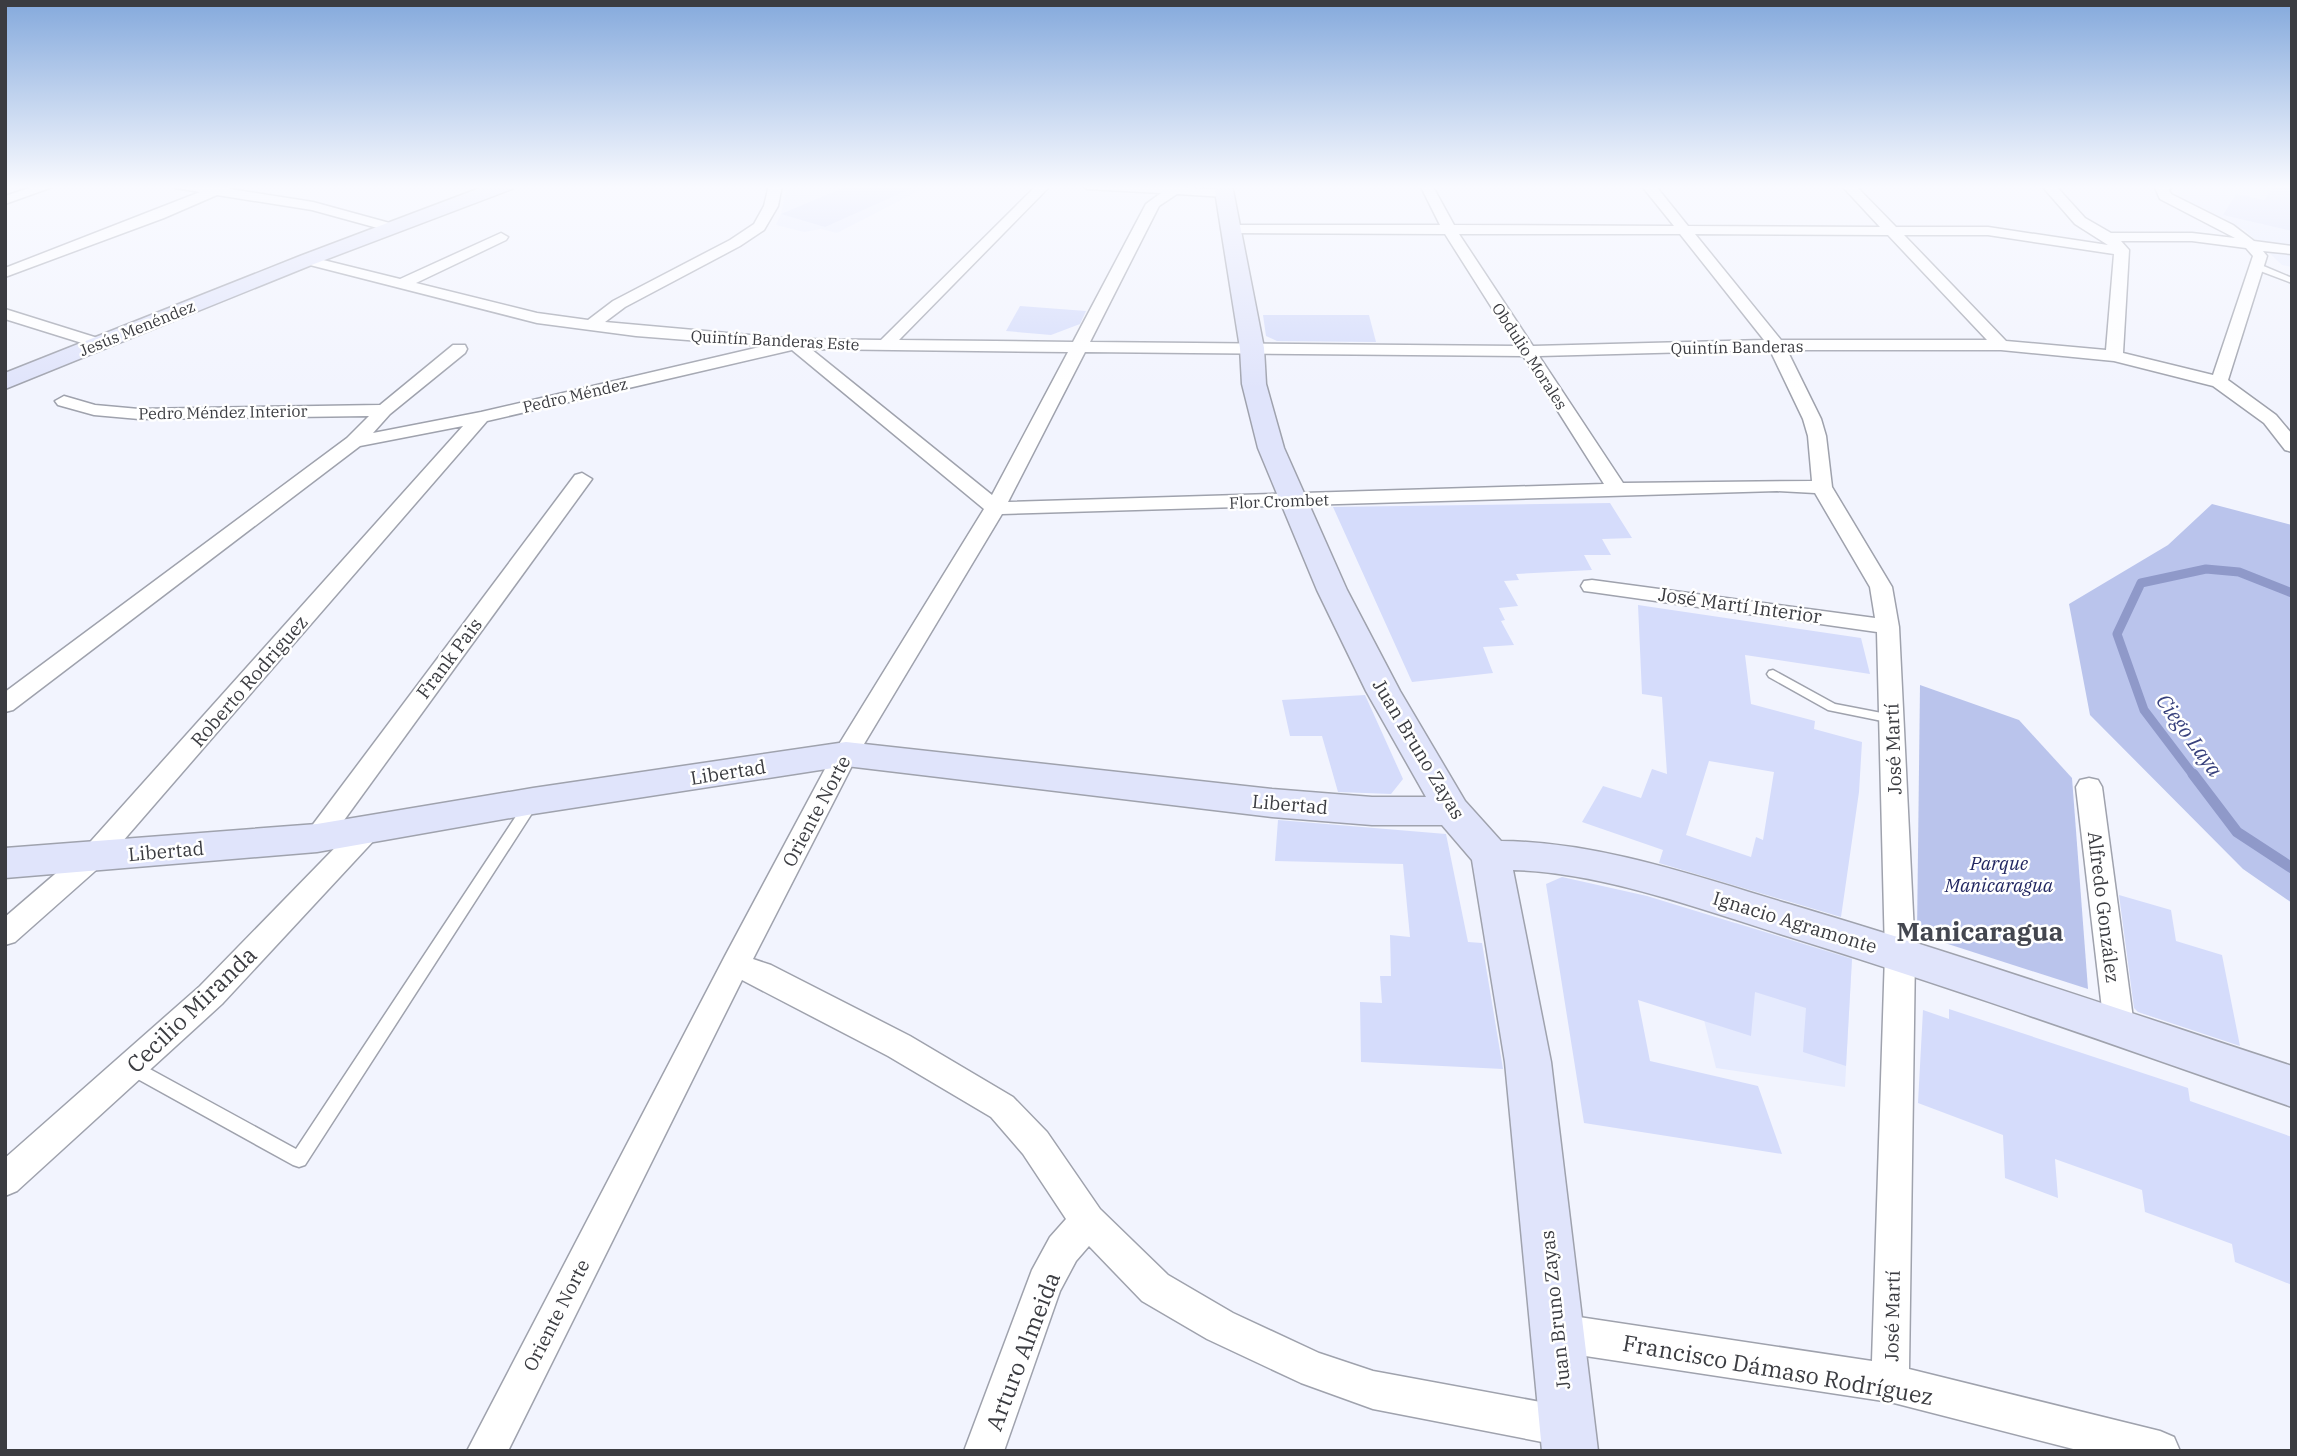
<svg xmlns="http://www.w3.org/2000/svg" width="2297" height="1456" viewBox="0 0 2297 1456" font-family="'IBM Plex Serif',serif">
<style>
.built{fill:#e6ebfe}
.green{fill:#bac4ec}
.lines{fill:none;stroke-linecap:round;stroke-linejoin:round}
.stream-far1{stroke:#8f99c9;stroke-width:9}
.stream{stroke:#8f99c9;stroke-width:11}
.building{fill:#d5dcfb;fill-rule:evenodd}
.lane-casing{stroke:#9fa2ad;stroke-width:3}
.street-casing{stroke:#9fa2ad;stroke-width:3}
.secondary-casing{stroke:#9fa2ad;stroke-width:3}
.lane{fill:#fff;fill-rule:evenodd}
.street{fill:#fff;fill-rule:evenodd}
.secondary{fill:#e0e4fb;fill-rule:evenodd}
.labels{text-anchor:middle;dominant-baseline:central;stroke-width:5;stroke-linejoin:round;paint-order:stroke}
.far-street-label{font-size:16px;fill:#3b3c41;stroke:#fff}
.street-label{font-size:19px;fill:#3b3c41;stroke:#fff}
.park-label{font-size:19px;font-style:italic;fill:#222761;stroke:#fff}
.water-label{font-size:21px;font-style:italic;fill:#37407c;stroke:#fff}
.near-street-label{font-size:23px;fill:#3b3c41;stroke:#fff}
.district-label{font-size:26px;font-weight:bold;fill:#43464f;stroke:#fff}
</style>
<rect width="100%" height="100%" fill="#f2f4fe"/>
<g class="built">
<path d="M787 185H930L837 233 821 229 804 232 776 225 781 214Z"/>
<path d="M2195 185H2292V267L2282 265 2245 230 2175 197 2184 187Z"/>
<path d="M1736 923 1852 958 1845 1087 1716 1068 1704 1020 1724 1027Z"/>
</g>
<g class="green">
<path d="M2212 504 2292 525V903L2243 869 2090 715 2069 604 2168 545Z"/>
<path d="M1920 685 2019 720 2072 778 2088 989 1917 934Z"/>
</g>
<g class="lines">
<path class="stream-far1" d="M2194 776 2144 710 2117 634 2141 583 2206 569 2239 572 2292 593"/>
<path class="stream" d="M2193 774 2237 832 2292 868"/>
</g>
<g class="building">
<path d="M850 185H919L825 227 781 214Z"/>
<path d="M2275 185H2292V231L2223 215 2236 194 2264 200Z"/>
<path d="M1020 306 1086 311 1080 324 1051 335 1006 331Z"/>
<path d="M1263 315H1369L1376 342 1277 341 1266 336Z"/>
<path d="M1610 503 1632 538 1602 539 1611 555H1584L1592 570 1516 574 1519 580 1504 581 1518 606 1499 608 1505 620 1501 621 1514 645 1483 647 1493 673 1412 682 1333 507Z"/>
<path d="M1638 605 1861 638 1870 674 1745 655 1751 704 1815 721 1814 729 1862 742 1859 792 1841 917 1659 863 1663 850 1582 822 1603 786 1641 798 1652 769 1667 774 1662 697 1642 694ZM1709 761 1774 772 1763 840 1756 837 1751 857 1686 835Z"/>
<path d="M1365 695 1403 779 1391 794 1338 792 1322 736H1290L1282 700Z"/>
<path d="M1278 820 1446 834 1468 942 1482 943 1503 1069 1361 1062 1360 1002 1382 1003 1380 976H1391L1390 935 1410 937 1403 864 1275 861Z"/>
<path d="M1562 877 1647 896 1852 959 1846 1066 1803 1052 1806 1008 1755 992 1751 1036 1638 1000 1650 1061 1758 1086 1782 1154 1584 1123 1546 884Z"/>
<path d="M2119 895 2171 910 2176 941 2222 955 2240 1046 2138 1012 2134 1008Z"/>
<path d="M1949 1009 2188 1088 2190 1101 2292 1137V1285L2235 1262 2232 1244 2145 1212 2142 1190 2055 1159 2058 1198 2005 1178 2003 1135 1918 1103 1923 1010 1949 1019Z"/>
</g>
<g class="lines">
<g class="lane-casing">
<g id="lane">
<path d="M2255 265H2261L2292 278V283L2255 269Z"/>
<path d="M1773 670 1835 704 1892 715 1898 719 1892 723 1828 710 1769 677 1767 674 1769 671Z"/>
<path d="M531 799 536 801 538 804 536 807 305 1165 299 1167 293 1165 125 1072 123 1067 125 1062 131 1060 137 1062 296 1149 526 801Z"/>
</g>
</g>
<g class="street-casing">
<g id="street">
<path d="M38 185H58L5 204V196Z"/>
<path d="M174 185H234L230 189 313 202 397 225 399 228 392 232 312 210 217 195 164 218 5 277V268L200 192 175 188Z"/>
<path d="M769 185H782L778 206 764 230 740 246 625 307 605 322 795 339 881 340 1037 185H1051L899 340 1073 342 1146 204 1161 193 1087 189 1081 185 1225 189 1232 193 1225 197 1177 194 1159 206 1090 342 1516 346 1445 234 1232 233 1225 229 1232 225H1440L1420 185H1432L1454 225 1674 226 1641 185H1655L1688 226 1880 227 1841 185H1855L1896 227H1988L2108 245 2075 224 2041 185H2055L2085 218 2111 233H2192L2235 238 2160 199 2155 188 2157 185H2174L2169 190 2171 194 2233 225 2254 241 2292 246V254L2263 251 2267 256 2228 380 2276 415 2292 434V452L2285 450 2264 423 2213 386 2114 361 2001 350H1787L1821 419 1826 436 1832 487 1892 587 1899 627 1915 954 1909 1369 2160 1431 2174 1437 2180 1451H2081L1890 1402 1559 1352 1546 1346 1540 1333 1546 1320 1559 1314 1872 1361 1885 954 1877 632 1592 592 1584 591 1581 586 1584 581 1592 580 1875 618 1870 587 1815 493 1777 491 1002 514 858 754 753 959 771 965 910 1036 1013 1097 1047 1132 1100 1209 1168 1275 1233 1313 1319 1353 1373 1371 1568 1407 1582 1413 1588 1427 1582 1441 1568 1447 1373 1409 1301 1383 1207 1339 1142 1301 1089 1246 1076 1261 1060 1291 1004 1451H964L1032 1270 1050 1237 1066 1219 1023 1154 991 1117 888 1056 742 980 508 1451H467L725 956 833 754 984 509 792 350 487 421 103 864 15 942 5 945V917L83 850 463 426 360 446 13 710 5 712V692L347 438 369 416 139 419 94 415 58 405 55 401 64 396 95 405 139 409 380 405 453 345H465L467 349 465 353 390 414 373 433 481 412 764 346 636 336 537 323 302 263 300 260 307 256 400 279 501 233 508 237 506 240 416 283 537 313 588 320 613 301 730 240 754 224 764 206ZM1459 234H1680L1764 340 1533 346ZM1695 234 1888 235 1987 340H1781ZM1904 235H1988L2114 254 2106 350 2006 341ZM2121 241H2192L2246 248 2253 256 2213 375 2123 353 2129 250ZM811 349 1068 352 992 495ZM1770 350 1803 419 1808 436 1812 481 1623 483 1539 356ZM1085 352 1523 356 1604 484 1008 502Z"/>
<path d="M5 309 104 340 106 343 98 348 5 319Z"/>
<path d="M582 473 592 479 326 845 317 848 308 845 304 838 308 831 575 475Z"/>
<path d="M2089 778 2098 780 2102 787 2134 1026 2130 1035 2119 1039 2108 1035 2104 1026 2076 787 2080 780Z"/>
<path d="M369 819 378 822 382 829 378 836 222 1004 17 1191 5 1196V1158L200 986 360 822Z"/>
</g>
</g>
<g class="secondary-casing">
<g id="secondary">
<path d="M488 185H514L512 189 314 264 5 389V373L300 256Z"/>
<path d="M1214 185H1232L1264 348 1266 384 1284 448 1347 590 1400 691 1465 801 1501 841C1599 842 1695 876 1789 904 1958 954 2124 1011 2292 1066V1107C2122 1048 1952 987 1780 934 1698 908 1599 872 1513 870L1551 1062 1598 1451H1542L1505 1062 1472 860 1442 825H1372L1272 817 846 766 533 814 317 852 5 878V848L317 824 533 788 846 742 1272 789 1372 797H1426L1366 691 1317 590 1258 448 1242 384 1240 348Z"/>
</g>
</g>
<use href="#lane" class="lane"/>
<use href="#street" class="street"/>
<use href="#secondary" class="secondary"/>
</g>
<linearGradient id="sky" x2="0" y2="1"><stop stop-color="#84a9dc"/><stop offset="0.48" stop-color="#f9faff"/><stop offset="1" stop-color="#f9faff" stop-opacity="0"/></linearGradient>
<rect width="2297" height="389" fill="url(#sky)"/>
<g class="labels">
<g class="far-street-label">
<text transform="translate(137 328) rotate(-22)">Jesús Menéndez</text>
<text transform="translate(775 340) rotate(3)">Quintín Banderas Este</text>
<text transform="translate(1737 347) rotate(-1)">Quintín Banderas</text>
<text transform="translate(1530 356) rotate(57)">Obdulio Morales</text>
<text transform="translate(575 395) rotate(-13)">Pedro Méndez</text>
<text transform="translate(223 412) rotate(-1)">Pedro Méndez Interior</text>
<text transform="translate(1279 501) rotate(-2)">Flor Crombet</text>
</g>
<g class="street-label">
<text transform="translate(1740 605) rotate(8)">José Martí Interior</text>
<text transform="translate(449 658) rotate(-53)">Frank Pais</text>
<text transform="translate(249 681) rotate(-49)">Roberto Rodriguez</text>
<text transform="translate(1419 749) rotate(59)">Juan Bruno Zayas</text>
<text transform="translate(1893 749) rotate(-92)">José Martí</text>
<text transform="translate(728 772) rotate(-9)">Libertad</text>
<text transform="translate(1290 804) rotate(5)">Libertad</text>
<text transform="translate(816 811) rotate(-62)">Oriente Norte</text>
<text transform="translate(166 851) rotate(-5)">Libertad</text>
<text transform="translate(2104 907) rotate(83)">Alfredo González</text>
<text transform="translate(1795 922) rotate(17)">Ignacio Agramonte</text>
<text transform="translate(1555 1310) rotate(-96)">Juan Bruno Zayas</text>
<text transform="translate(556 1315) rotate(-63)">Oriente Norte</text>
<text transform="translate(1892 1316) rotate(-89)">José Martí</text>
</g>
<g class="park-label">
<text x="1999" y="863">Parque<tspan x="1999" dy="22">Manicaragua</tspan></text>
</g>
<g class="water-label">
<text transform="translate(2190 735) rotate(54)">Ciego Laya</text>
</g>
<g class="near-street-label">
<text transform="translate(191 1009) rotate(-44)">Cecilio Miranda</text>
<text transform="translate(1022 1351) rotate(-69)">Arturo Almeida</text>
<text transform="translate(1778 1369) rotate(10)">Francisco Dámaso Rodríguez</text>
</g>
<g class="district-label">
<text x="1980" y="931">Manicaragua</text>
</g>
</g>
<rect width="2297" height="1456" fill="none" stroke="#3b3c41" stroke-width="14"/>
</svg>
